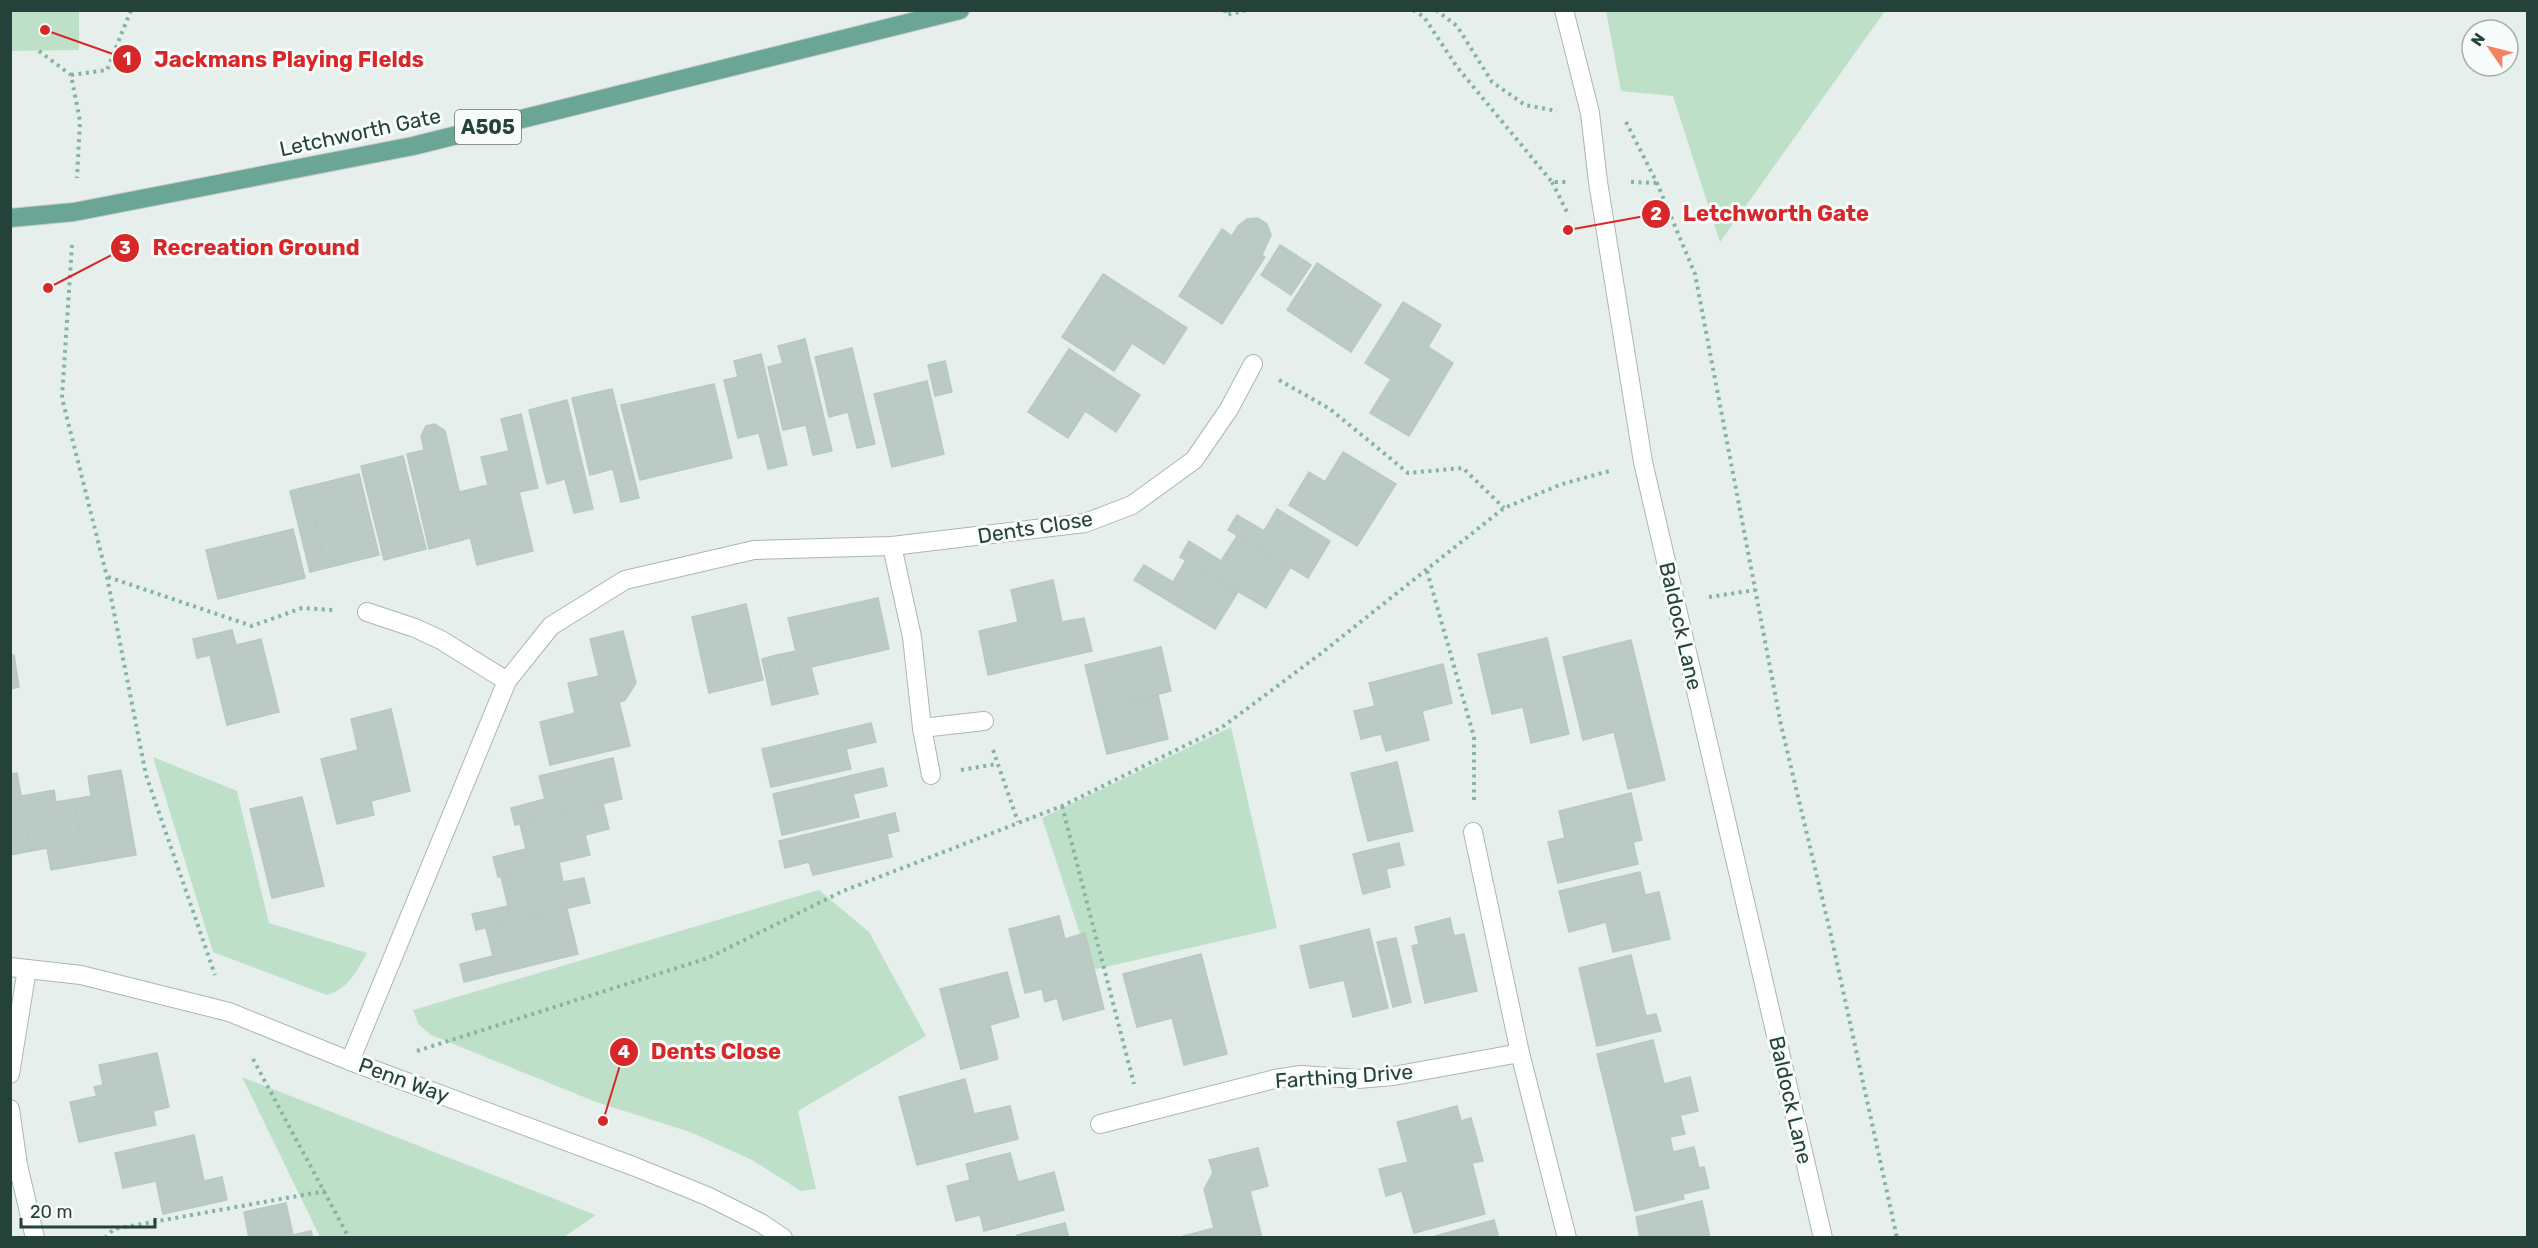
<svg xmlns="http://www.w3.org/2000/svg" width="2538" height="1248" viewBox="0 0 2538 1248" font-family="Rubik,sans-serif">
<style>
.green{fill:#bfe0c8}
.building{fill:#bbcac4;stroke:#b8c9c2;stroke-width:1.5}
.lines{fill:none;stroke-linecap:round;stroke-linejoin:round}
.minor-casing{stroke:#a8b8b2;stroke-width:20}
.major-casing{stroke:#c2cac8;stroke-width:20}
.path{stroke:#86b3a5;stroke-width:4;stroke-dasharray:3 4.5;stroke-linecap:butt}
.minor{stroke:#fff;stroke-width:18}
.major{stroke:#6aa596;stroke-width:18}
.labels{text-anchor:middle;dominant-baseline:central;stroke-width:6;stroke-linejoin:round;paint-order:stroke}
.shield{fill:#f7fbf9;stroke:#637a73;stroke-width:1.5}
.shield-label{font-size:20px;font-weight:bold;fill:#24423a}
.street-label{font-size:21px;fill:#24423a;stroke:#f7fbf9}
.leader{fill:none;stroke:#d62828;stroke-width:2}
.callout-dot{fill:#d62828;stroke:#f7fbf9;stroke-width:2}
.mark-label{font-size:18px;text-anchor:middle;font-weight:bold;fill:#fff}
.callout-label{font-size:22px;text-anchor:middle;font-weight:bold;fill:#d62828;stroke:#f7fbf9;stroke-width:6;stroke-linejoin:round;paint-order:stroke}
</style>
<rect width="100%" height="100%" fill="#e6efeb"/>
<g class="green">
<path d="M10 11H79V50L11 51Z"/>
<path d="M1606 11V10L1885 11 1720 242 1673 96 1621 91Z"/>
<path d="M1231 727 1277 928 1092 970 1042 818Z"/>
<path d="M153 757 237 791 269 923 367 953C356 972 349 988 327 995L213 952Z"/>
<path d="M819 890 869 932 926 1036 798 1111 816 1189 801 1191 752 1160 690 1132 596 1102 431 1035 419 1025 413 1010Z"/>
<path d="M242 1077 596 1215 564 1237H320Z"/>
</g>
<g class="building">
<path d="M1258 218 1267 224 1271 235 1262 255 1265 257 1222 324 1179 296 1222 229 1232 236 1238 226 1247 219Z"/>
<path d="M1280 245 1296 255 1276 285 1261 275Z"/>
<path d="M1296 255 1311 265 1291 295 1276 285Z"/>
<path d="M1317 263 1381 305 1351 352 1287 310Z"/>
<path d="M1103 274 1187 328 1164 364 1132 343 1114 371 1062 337Z"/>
<path d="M1403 302 1441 325 1428 347 1453 363 1409 436 1370 413 1391 379 1365 363Z"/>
<path d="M805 339 832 451 813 455 806 425 783 430 768 367 783 363 778 346Z"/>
<path d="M852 348 875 444 857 448 848 412 829 417 815 357Z"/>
<path d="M1069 349 1140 395 1116 432 1085 411 1068 438 1028 412Z"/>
<path d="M761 354 787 465 768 469 759 433 738 438 724 380 738 377 734 361Z"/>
<path d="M945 361 952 392 935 396 928 365Z"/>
<path d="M927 381 944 454 892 467 874 394Z"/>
<path d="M714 384 732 458 640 480 621 405Z"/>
<path d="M612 389 639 498 621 502 613 469 590 475 572 398Z"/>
<path d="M567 400 593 509 574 513 565 479 547 484 529 410Z"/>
<path d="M521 414 538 488 519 492 533 551 477 565 459 492 488 485 481 457 509 451 501 419Z"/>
<path d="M435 424 445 431 470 538 429 549 407 454 424 450 421 436 426 426Z"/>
<path d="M1343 452 1396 484 1357 546 1289 505 1309 472 1325 482Z"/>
<path d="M403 456 426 549 384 560 361 466Z"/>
<path d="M359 474 379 555 326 568 306 487Z"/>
<path d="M306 487 326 568 310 572 290 491Z"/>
<path d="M1277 509 1330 541 1308 578 1228 530 1237 515 1264 531Z"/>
<path d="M293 529 305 578 218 599 206 550Z"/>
<path d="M1237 536 1290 568 1266 608 1180 557 1189 541 1221 561Z"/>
<path d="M1186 560 1238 592 1215 629 1134 580 1144 565 1173 582Z"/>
<path d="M1053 580 1062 622 1084 618 1092 651 988 675 979 631 1018 622 1011 590Z"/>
<path d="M878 598 889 649 811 667 818 694 788 701 777 655 796 651 788 618Z"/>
<path d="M746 604 763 680 709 693 692 617Z"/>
<path d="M232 630 236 645 261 639 279 712 227 725 210 655 197 658 193 639Z"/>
<path d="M623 631 636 683 625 700 619 702 630 746 550 765 540 722 575 713 568 683 599 676 590 639Z"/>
<path d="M1547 638 1569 734 1531 743 1523 707 1492 714 1478 654Z"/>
<path d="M1631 640 1665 780 1628 789 1614 732 1583 740 1563 657Z"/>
<path d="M1161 647 1171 691 1096 710 1085 665Z"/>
<path d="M14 655 19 687 10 689V656Z"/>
<path d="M777 655 788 701 772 705 762 659Z"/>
<path d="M1443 664 1452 703 1422 711 1429 740 1386 751 1381 734 1361 739 1354 711 1375 706 1369 683Z"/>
<path d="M1158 695 1168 739 1107 754 1096 710Z"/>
<path d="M391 709 410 791 371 801 374 815 337 824 321 759 358 750 351 719Z"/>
<path d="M871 723 876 742 846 749 851 769 771 787 762 749Z"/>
<path d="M613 758 622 799 515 825 511 808 545 799 539 776Z"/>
<path d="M1397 762 1413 831 1368 841 1351 773Z"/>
<path d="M883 768 887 786 853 794 859 817 782 835 773 794Z"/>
<path d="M121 770 136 855 85 864 74 799 91 796 88 776Z"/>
<path d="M17 773 31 851 10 855V774Z"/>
<path d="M54 790 56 802 74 799 85 864 51 870 47 848 31 851 21 796Z"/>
<path d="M1631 793 1642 840 1633 842 1638 864 1558 883 1548 842 1565 838 1559 811Z"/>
<path d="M302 797 324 886 272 898 250 809Z"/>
<path d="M603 804 609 829 585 835 590 855 498 877 493 857 526 849 520 824Z"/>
<path d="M895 813 899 831 887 834 892 857 813 875 809 862 785 868 779 841Z"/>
<path d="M1399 843 1404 865 1386 869 1390 887 1363 894 1353 854Z"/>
<path d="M559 862 563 882 584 878 590 903 476 930 472 914 508 906 501 877Z"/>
<path d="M1640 872 1645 895 1659 892 1670 939 1613 952 1606 922 1569 932 1559 891Z"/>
<path d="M567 909 578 954 464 982 460 964 493 956 486 928Z"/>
<path d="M1059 916 1065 939 1085 933 1104 1009 1063 1020 1057 998 1045 1002 1042 989 1025 993 1009 929Z"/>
<path d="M1450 918 1454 936 1464 934 1477 991 1425 1003 1412 946 1419 944 1415 927Z"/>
<path d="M1369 929 1388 1008 1353 1017 1344 980 1310 988 1300 946Z"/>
<path d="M1396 938 1411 1002 1393 1007 1377 942Z"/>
<path d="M1201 954 1227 1054 1184 1065 1172 1018 1137 1027 1123 974Z"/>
<path d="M1631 955 1646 1016 1656 1014 1661 1031 1597 1046 1579 968Z"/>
<path d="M1007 972 1019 1017 990 1025 998 1059 961 1069 940 989Z"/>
<path d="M1653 1040 1664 1084 1690 1077 1698 1111 1616 1131 1597 1054Z"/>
<path d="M157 1053 169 1107 153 1111 156 1125 79 1142 70 1102 97 1096 94 1087 103 1085 99 1065Z"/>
<path d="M965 1079 974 1114 1010 1106 1018 1139 917 1165 899 1097Z"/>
<path d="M1457 1106 1461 1121 1471 1118 1483 1161 1472 1163 1485 1214 1414 1233 1402 1191 1386 1196 1379 1169 1408 1162 1397 1122Z"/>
<path d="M1680 1115 1685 1134 1670 1137 1673 1152 1694 1147 1699 1168 1704 1167 1709 1188 1683 1194 1684 1199 1635 1211 1616 1131Z"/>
<path d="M194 1135 204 1181 222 1177 227 1200 163 1214 156 1181 123 1188 115 1153Z"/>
<path d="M1258 1148 1268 1186 1250 1191 1262 1238H1176L1214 1228 1204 1189 1213 1173 1209 1160Z"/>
<path d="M1010 1153 1018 1182 1054 1172 1064 1210 984 1231 980 1215 956 1221 947 1186 970 1180 966 1164Z"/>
<path d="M1702 1201 1710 1238H1640L1636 1217Z"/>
<path d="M286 1203 293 1235 311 1231 313 1238H249L244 1212Z"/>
<path d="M1494 1220 1499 1238H1428Z"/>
<path d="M1065 1223 1069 1238H1018L1017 1235Z"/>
</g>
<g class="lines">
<g class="minor-casing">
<g id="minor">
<path d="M1564 10 1590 113 1598 182 1643 462 1823 1238"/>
<path d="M892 546 912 637 922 728 931 775"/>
<path d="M367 612 415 628 441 640 507 681"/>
<path d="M922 728 984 721"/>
<path d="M1473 832 1520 1053 1567 1238"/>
<path d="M10 967 81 975 229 1012 350 1061 633 1166 707 1196 761 1223 783 1238"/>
<path d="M350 1061 507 681 551 626 625 580 754 550 892 546 1085 523 1132 505 1194 460 1229 409 1253 364"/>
<path d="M10 1074 27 969"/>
<path d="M10 1109 18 1165 35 1238"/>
<path d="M1100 1124 1275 1079 1301 1075 1358 1079 1393 1076 1520 1053"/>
</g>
</g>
<g class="major-casing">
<path id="major" d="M10 218 74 212 413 146 960 10"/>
</g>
<g class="path">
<path d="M1225 10 1226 15 1247 10"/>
<path d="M1413 10 1424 17 1457 67 1552 182H1567"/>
<path d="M1436 10 1457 26 1492 82 1525 105 1557 111"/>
<path d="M39 51 71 75 80 121 77 178"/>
<path d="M71 75 107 70 131 10"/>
<path d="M1626 122 1657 183 1695 274 1781 725 1830 931 1897 1238"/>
<path d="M1552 182 1568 214"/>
<path d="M1631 182 1657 183"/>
<path d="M72 245 62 398 107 577 146 775 215 975"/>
<path d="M1279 380 1330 409 1408 473 1463 468 1504 508"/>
<path d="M1427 571 1474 737V801"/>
<path d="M108 577 252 626 302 608 334 610"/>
<path d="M1709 597 1755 590"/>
<path d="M993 750 1018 822"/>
<path d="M961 770 997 764"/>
<path d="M1062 806 1134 1084"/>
<path d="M417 1051 708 958 843 891 1062 806 1221 728 1319 655 1504 508 1562 484 1613 470"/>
<path d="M253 1059 349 1238"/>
<path d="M105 1238 114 1229 325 1191"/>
</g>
<use href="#minor" class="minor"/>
<use href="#major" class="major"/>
</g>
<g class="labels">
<rect class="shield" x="455" y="110" width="66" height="34" rx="4.5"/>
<g class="shield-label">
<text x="488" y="127">A505</text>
</g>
<g class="street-label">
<text transform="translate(360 132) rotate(-12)">Letchworth Gate</text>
<text transform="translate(1035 527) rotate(-9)">Dents Close</text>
<text transform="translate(1681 626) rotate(77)">Baldock Lane</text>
<text transform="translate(1344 1076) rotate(-4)">Farthing Drive</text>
<text transform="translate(404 1080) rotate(20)">Penn Way</text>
<text transform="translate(1791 1100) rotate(77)">Baldock Lane</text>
</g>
</g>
<path class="leader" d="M45 30L127 59M1568 230L1656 214M48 288L125 248M603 1121L624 1052"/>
<g class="callout-dot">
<circle cx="45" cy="30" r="6"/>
<circle cx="1568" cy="230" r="6"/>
<circle cx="48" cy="288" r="6"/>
<circle cx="603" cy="1121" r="6"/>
<circle cx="127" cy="59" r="15"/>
<circle cx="1656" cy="214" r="15"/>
<circle cx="125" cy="248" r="15"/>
<circle cx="624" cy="1052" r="15"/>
</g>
<g class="mark-label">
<text x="127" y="65">1</text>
<text x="1656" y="220">2</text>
<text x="125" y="254">3</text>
<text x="624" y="1058">4</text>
</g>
<g class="callout-label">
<text x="289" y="67">Jackmans Playing FIelds</text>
<text x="1776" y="221">Letchworth Gate</text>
<text x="256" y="255">Recreation Ground</text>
<text x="716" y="1059">Dents Close</text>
</g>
<rect width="2538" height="1248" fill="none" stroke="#24423a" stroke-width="24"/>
<g transform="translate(2490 48) rotate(305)"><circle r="28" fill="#f7fbf9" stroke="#a3b1ad" stroke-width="1.5"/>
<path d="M0-4.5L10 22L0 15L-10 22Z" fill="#f4845f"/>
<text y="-9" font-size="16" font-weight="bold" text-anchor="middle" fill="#24423a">N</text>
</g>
<path d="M21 1218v9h134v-9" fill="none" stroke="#24423a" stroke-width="3"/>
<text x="30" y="1218" font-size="18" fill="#24423a" stroke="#f7fbf9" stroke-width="4.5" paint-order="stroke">20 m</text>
</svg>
